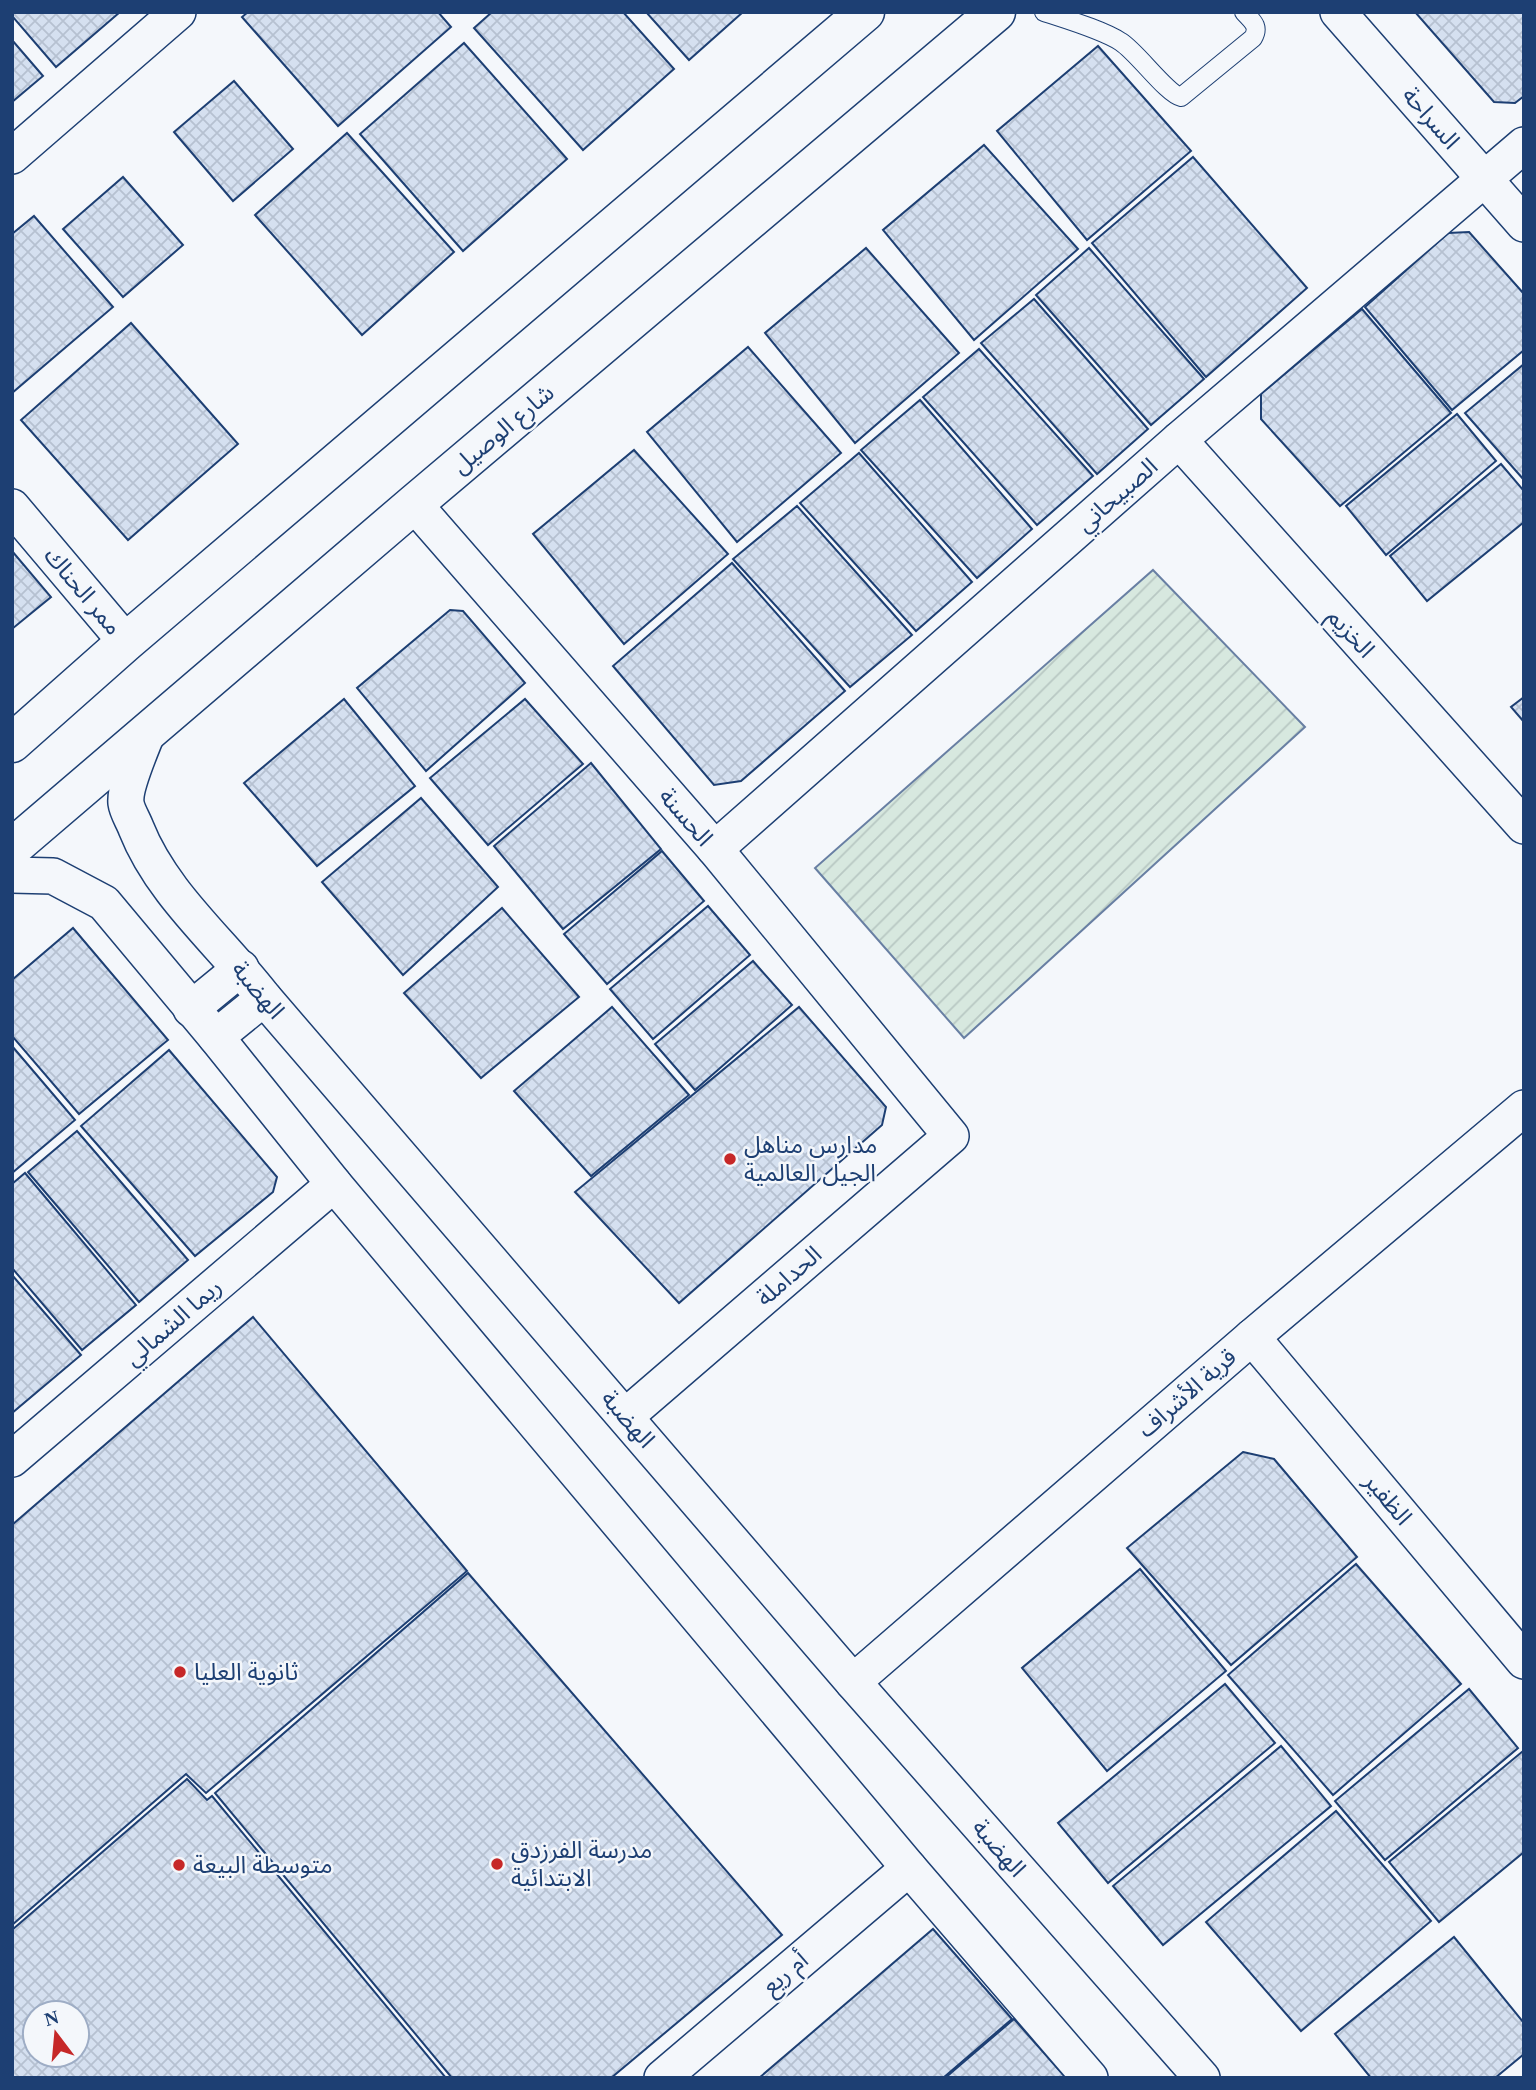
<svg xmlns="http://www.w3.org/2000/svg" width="1536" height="2090" viewBox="0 0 1536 2090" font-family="'Times New Roman','Noto Sans Arabic',serif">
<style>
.garden{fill:url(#garden-furrows);stroke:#687fa3;stroke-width:2}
.building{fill:url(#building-cross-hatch);stroke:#1d3f73;stroke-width:2;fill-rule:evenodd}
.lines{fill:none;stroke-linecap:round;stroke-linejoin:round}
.service-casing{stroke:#1d3f73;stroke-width:20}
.minor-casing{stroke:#1d3f73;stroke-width:38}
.tertiary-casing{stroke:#1d3f73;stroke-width:41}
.service{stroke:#f4f7fb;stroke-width:18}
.minor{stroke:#f4f7fb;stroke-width:35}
.tertiary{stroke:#f4f7fb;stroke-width:38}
.poi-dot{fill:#c62828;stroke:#f4f7fb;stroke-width:2.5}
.labels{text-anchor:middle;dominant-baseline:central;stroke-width:5;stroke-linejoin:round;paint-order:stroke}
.street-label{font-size:24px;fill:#1d3f73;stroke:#f4f7fb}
.poi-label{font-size:24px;fill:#1d3f73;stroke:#f4f7fb;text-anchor:start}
</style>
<defs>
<pattern id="garden-furrows" width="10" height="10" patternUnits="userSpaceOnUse" patternTransform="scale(1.75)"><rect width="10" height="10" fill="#d7e8df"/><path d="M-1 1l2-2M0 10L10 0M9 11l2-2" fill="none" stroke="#b8c8c3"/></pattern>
<pattern id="building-cross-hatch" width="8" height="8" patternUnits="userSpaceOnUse" patternTransform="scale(1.75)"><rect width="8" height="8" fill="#d5e0f0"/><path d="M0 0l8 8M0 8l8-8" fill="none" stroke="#b6c1d1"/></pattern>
</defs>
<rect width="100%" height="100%" fill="#f4f7fb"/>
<path class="garden" d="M1153 570 1305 727 964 1038 815 868Z"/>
<g class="building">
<path d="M12 12H120L56 67 12 16Z"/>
<path d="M248 12H438L451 27 338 126 242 17Z"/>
<path d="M492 12H623L674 69 583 150 474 28Z"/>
<path d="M646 12H743L689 60Z"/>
<path d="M1415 12H1524V96L1515 103 1494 102Z"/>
<path d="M12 40 43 76 12 102Z"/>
<path d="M464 43 567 159 463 251 360 134Z"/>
<path d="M1098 46 1191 151 1087 240 997 131Z"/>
<path d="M234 81 293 149 233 201 174 132Z"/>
<path d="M347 133 454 252 362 335 255 215Z"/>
<path d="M984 145 1078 249 974 340 883 230Z"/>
<path d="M1193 157 1307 288 1206 377 1092 243Z"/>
<path d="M123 177 183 245 123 297 63 229Z"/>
<path d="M34 216 113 307 12 393V234Z"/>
<path d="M1469 232 1524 294V350L1452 410 1365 307 1448 233Z"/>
<path d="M866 248 959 353 855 443 765 333Z"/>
<path d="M1089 248 1204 379 1151 425 1036 295Z"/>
<path d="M1034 299 1148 429 1097 474 981 343Z"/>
<path d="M1362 309 1451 413 1340 506 1261 419V394Z"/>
<path d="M131 323 238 444 128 540 21 420Z"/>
<path d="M748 347 841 453 737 542 647 432Z"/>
<path d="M979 349 1093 476 1037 525 923 397Z"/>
<path d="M1524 364V480L1465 413Z"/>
<path d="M920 400 1032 529 977 578 861 450Z"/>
<path d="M1457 414 1496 461 1386 555 1346 506Z"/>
<path d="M634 450 728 554 624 644 533 534Z"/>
<path d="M859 453 972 582 916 631 800 503Z"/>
<path d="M1501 464 1524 491V522L1427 601 1390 556Z"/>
<path d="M797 506 912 635 850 687 733 559Z"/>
<path d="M12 551 51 597 12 629Z"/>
<path d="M732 563 845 691 741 781 714 785 613 666Z"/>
<path d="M450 610 463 611 525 683 426 771 357 688Z"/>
<path d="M1524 697V722L1511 707Z"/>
<path d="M344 699 415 786 317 866 244 783Z"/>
<path d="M525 699 583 764 488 845 430 778Z"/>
<path d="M591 763 661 849 563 929 494 846Z"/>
<path d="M421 798 498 887 403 975 322 882Z"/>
<path d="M662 851 704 901 607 984 564 934Z"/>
<path d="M708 906 750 955 653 1039 610 989Z"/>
<path d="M502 908 579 997 481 1078 404 993Z"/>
<path d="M73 928 168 1040 79 1114 12 1036V980Z"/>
<path d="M753 961 792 1005 695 1090 655 1044Z"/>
<path d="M612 1007 689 1095 591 1176 514 1091Z"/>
<path d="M799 1007 886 1107 882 1125 679 1303 575 1192Z"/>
<path d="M12 1046 75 1120 12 1173Z"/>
<path d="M169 1050 277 1177 273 1192 195 1256 81 1126Z"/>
<path d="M77 1131 188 1260 139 1302 28 1172Z"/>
<path d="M25 1173 136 1305 82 1350 12 1268V1184Z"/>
<path d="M12 1275 81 1355 12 1413Z"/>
<path d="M253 1317 467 1571 206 1793 186 1774 12 1925V1525Z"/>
<path d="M1243 1452 1274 1459 1357 1557 1231 1665 1127 1548Z"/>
<path d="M1356 1564 1461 1684 1333 1795 1228 1675Z"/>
<path d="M1140 1569 1226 1671 1107 1771 1022 1668Z"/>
<path d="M468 1573 782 1935 611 2078H452L215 1793Z"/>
<path d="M1225 1684 1275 1743 1108 1883 1058 1823Z"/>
<path d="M1469 1689 1518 1748 1385 1860 1335 1801Z"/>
<path d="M1281 1746 1331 1806 1163 1945 1113 1886Z"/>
<path d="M1523 1751 1524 1852 1439 1922 1389 1862Z"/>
<path d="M187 1779 207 1800 212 1796 446 2078H12V1930ZM35 2013H77V2055H35Z"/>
<path d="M1336 1811 1431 1921 1301 2031 1206 1922Z"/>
<path d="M933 1929 1012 2019 943 2078H759Z"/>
<path d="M1454 1937 1524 2023V2054L1495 2078H1371L1335 2034Z"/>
<path d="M1014 2019 1066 2078H945Z"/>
</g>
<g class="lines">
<g class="service-casing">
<path id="service" d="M1044 12C1065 19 1103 30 1121 42 1137 52 1167 94 1181 97L1253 38C1260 26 1252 21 1244 12"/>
</g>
<g class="minor-casing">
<g id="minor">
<path d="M1338 12 1524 224"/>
<path d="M12 156 178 12"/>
<path d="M1179 440 1524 826"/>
<path d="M414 504 715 849 951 1136 626 1416"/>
<path d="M12 507 126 642"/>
<path d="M148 731C142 747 124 787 126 803 127 811 133 820 136 828 162 894 221 942 264 998L853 1682 1202 2078"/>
<path d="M715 849 1179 440 1524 145"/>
<path d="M12 875 53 876 104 903 216 1037 334 1184 909 1868 1090 2078"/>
<path d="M191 1009 241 968"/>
<path d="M216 1037 264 998"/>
<path d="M1252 1337 1524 1661"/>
<path d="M12 1459 334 1184"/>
<path d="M853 1682 1252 1337 1524 1108"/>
<path d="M662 2078 909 1868"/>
</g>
</g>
<g class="tertiary-casing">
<g id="tertiary">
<path d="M12 743 126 642 865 12"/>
<path d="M12 848 414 504 996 12"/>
</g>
</g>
<use href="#service" class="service"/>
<use href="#minor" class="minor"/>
<use href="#tertiary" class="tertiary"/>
</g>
<g class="poi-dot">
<circle cx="730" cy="1159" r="7"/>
<circle cx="180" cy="1672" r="7"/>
<circle cx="497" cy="1864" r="7"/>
<circle cx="179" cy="1865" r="7"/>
</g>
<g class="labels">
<g class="street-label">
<text transform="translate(1431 118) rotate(49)">السراحة</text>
<text transform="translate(503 429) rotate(-40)">شارع الوصيل</text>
<text transform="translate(1117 495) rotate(-41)">الصبيحاني</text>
<text transform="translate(83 591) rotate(50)">ممر الحناك</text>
<text transform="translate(1351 633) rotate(48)">الخزيم</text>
<text transform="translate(686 817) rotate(49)">الحسنة</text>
<text transform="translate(258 990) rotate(50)">الهضبة</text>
<text transform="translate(789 1276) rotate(-41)">الحداملة</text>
<text transform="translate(173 1322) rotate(-41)">ريما الشمالي</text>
<text transform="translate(1187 1393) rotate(-41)">قرية الأشراف</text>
<text transform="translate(628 1419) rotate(49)">الهضبة</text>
<text transform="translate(1388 1499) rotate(50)">الظفير</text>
<text transform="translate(999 1848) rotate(49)">الهضبة</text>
<text transform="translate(785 1973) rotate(-40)">أم ريع</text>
</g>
<g class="poi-label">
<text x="744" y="1145">مدارس مناهل<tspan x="744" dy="28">الجيل العالمية</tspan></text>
<text x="194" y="1672">ثانوية العليا</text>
<text x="511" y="1850">مدرسة الفرزدق<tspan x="511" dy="28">الابتدائية</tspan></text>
<text x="193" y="1865">متوسطة البيعة</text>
</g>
</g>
<rect width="1536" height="2090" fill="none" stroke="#1d3f73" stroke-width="28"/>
<g transform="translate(56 2034) rotate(344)"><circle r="33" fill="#f4f7fb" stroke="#9eadc5" stroke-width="2"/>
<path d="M0-5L12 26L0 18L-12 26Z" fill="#c62828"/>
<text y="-10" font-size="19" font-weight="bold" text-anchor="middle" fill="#1d3f73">N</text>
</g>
</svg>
